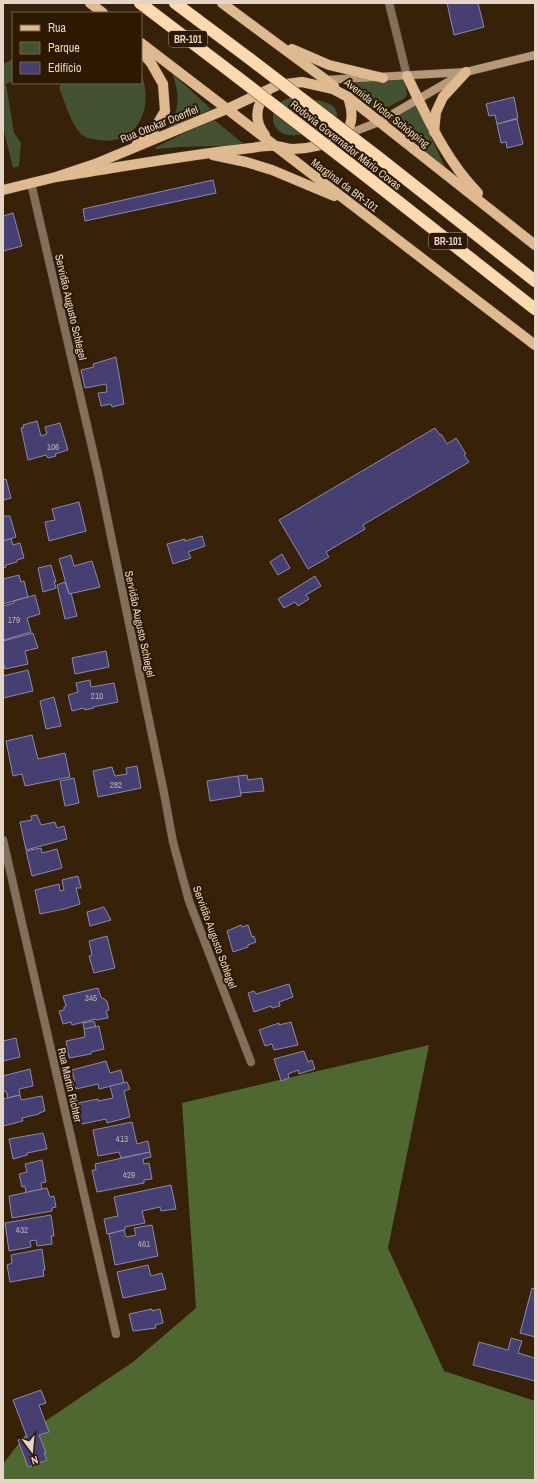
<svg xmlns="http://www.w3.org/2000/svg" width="538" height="1483" viewBox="0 0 538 1483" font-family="'Archivo Narrow',sans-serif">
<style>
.green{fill:#445233}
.forest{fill:#4f6731}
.building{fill:#463f71;stroke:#8c89ab}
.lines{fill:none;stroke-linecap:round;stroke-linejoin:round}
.street-casing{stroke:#533e27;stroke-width:9}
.secondary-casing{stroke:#533e27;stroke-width:9}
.primary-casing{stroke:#533e27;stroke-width:11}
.highway-casing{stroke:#533e27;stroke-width:13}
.street{stroke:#82705c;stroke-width:8}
.secondary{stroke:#b69979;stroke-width:8}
.primary{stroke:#dfb98f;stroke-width:10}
.highway{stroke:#fdd9b0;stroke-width:12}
.highway-bridge-casing{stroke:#533e27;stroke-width:13;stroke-linecap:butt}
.highway-bridge{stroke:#fdd9b0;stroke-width:12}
.labels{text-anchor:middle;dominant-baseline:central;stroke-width:4;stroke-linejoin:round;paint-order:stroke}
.number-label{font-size:9px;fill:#bcb0b2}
.shield{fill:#2d1801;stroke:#ad9c8c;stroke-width:1}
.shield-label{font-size:10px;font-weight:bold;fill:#e4d5c7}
.street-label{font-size:11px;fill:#e4d5c7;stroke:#2d1801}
</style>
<rect width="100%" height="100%" fill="#372109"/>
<g class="green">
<path d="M13 59V81L6 84 14 133 21 143 19 166 13 168 3 127V64Z"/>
<path d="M172 73 211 109 168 129C180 109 180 95 172 73Z"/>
<path d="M141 74C155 106 137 147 98 140 93 139 85 138 81 134 70 122 65 102 59 88L62 83H141Z"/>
<path d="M395 79H401L405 83 407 95 405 98 379 112 342 84Z"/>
<path d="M290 98C302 98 323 99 333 106 335 108 337 111 337 114 337 125 323 129 314 132 305 134 293 137 284 134 265 125 273 101 290 98Z"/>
<path d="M416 105 444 165 451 175 388 120Z"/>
<path d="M213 119 245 145 180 147 155 149 156 147 210 120Z"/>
</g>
<path class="forest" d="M429 1045 388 1248 444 1371 535 1401V1480H3V1464L26 1434 133 1362 196 1308 182 1103Z"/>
<g class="building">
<path d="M447 3H478L484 27 454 35Z"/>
<path d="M514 97 518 118 497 124 495 115 489 116 486 104Z"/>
<path d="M517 119 523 144 507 148 506 142 501 143 497 124Z"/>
<path d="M213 180 216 193 85 221 83 209Z"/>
<path d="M13 213 22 246 3 251V216Z"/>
<path d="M116 357 124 404 112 407 111 404 101 406 98 393 107 392 106 384 85 388 81 370 94 367 93 364Z"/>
<path d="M37 421 41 436 47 434 45 427 60 423 68 450 55 454 56 456 48 458 46 455 28 460 21 428 24 427 23 425Z"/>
<path d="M435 428 440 435 441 434 447 444 456 438 466 454 464 455 469 462 363 525 365 529 326 552 329 557 308 569 279 520Z"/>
<path d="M6 479 11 498 3 500V480Z"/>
<path d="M79 502 86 531 49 541 45 522 55 520 52 509Z"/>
<path d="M5 516H10L16 537 3 541V517Z"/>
<path d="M202 536 205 546 188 552 191 558 173 564 167 544 185 539V541Z"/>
<path d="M11 539 13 545 20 543 24 558 17 560V562L6 565V567L3 568V541Z"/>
<path d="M282 554 290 568 278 575 270 562Z"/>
<path d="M71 555 74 566 92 561 100 587 69 594 59 559Z"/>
<path d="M51 565 56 582H54L56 588 43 592 38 568Z"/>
<path d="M19 575 21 582 24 581 28 597 3 604V579Z"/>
<path d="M315 576 321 586 306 595 309 599 298 606 295 602 284 608 278 599Z"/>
<path d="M65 582 69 594 71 593 77 616 65 619 57 585Z"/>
<path d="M35 595 40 614 27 618 31 632 3 640V606L14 603V601Z"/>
<path d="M33 633 38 648 25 651 28 664 5 669 3 662V641Z"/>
<path d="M106 651 109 667 75 674 72 658Z"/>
<path d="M28 670 33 691 3 698V676Z"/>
<path d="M90 680 91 687 114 683 118 702 93 707 94 708 85 710 84 708 72 711 68 695 78 692 76 683Z"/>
<path d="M54 697 61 726 46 729 40 701Z"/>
<path d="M32 735 38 759 65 753 70 777 25 786 22 774 13 776 6 741Z"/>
<path d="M137 766 141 788 98 797 93 771 112 767 115 776 127 774 126 768Z"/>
<path d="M247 775 248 780 262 778 264 791 240 793 238 776Z"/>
<path d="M238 776 241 796 210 801 207 781Z"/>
<path d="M74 778 79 803 65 806 60 781Z"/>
<path d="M37 815 41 825 55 822 57 828 64 826 67 839 26 850 20 822 32 820 31 816Z"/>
<path d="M41 848 42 853 57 849 62 868 32 876 26 851Z"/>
<path d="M78 876 81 888H76L80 904 64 909 40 914 35 890 59 884 60 891 64 890 62 880Z"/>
<path d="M104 907 111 920 90 926 87 912Z"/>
<path d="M241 925 242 927 248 925 252 937 254 936 256 942 248 945V947L233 952 227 931Z"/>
<path d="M107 936 115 968 94 973 89 956 92 955 89 941Z"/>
<path d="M289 984 293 997 279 1002 280 1006 272 1008 271 1006 254 1012 248 993 254 991 256 994Z"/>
<path d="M98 988 101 997 107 1001 109 1010 106 1011 108 1018 96 1020 95 1019 72 1025 71 1022 63 1024 59 1011 64 1010V1007L66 1006 63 996Z"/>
<path d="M94 1021 96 1027 84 1029 83 1023Z"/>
<path d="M291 1022 298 1045 274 1050 272 1044 265 1046 259 1030 279 1023V1025Z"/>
<path d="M99 1026 104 1049 91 1052V1054L69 1058 66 1041 85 1037 84 1029Z"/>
<path d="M16 1038 20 1057 3 1061V1041Z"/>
<path d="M304 1051 308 1062 312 1060 315 1069 299 1074 298 1070 288 1074 289 1078 281 1081 274 1059Z"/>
<path d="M106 1061 110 1073 121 1070 124 1083 99 1089 98 1084 76 1089 72 1070Z"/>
<path d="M30 1069 33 1086 19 1089 20 1095 8 1098 6 1091H3V1076Z"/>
<path d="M127 1082 130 1089 124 1091 130 1117 107 1123 106 1119 82 1124 78 1103 98 1099V1101L113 1098 110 1086Z"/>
<path d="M20 1095 21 1100 42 1096 45 1111 39 1113V1114L22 1118 23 1121 3 1126V1099Z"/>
<path d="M132 1122 137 1144 148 1141 150 1152 121 1158 119 1152 98 1156 93 1130Z"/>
<path d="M43 1133 47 1149 27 1153V1155L13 1159 9 1139Z"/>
<path d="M150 1152 151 1157 143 1159 144 1164 149 1163 152 1179 144 1180V1183L97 1192 92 1170H96L95 1164Z"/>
<path d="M42 1160 46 1182 41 1183 42 1189 26 1193 25 1186 22 1187 19 1174 27 1172 25 1164Z"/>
<path d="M171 1185 176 1209 161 1211 160 1207 142 1211 145 1223 125 1227V1230L107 1234 104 1219 118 1216 114 1197Z"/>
<path d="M47 1188 50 1197 54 1196 56 1207 52 1208V1211L12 1218 9 1196Z"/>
<path d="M51 1215 54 1236H51L52 1244 37 1246 36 1240 30 1241 31 1247 9 1251 5 1223Z"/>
<path d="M152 1225 158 1256 115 1265 109 1234 124 1230 126 1237 136 1235 134 1228Z"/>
<path d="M42 1249 45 1270H43L44 1276 10 1282 7 1265 12 1263 11 1255Z"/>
<path d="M148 1265 151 1276 162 1273 166 1289 123 1298 117 1272Z"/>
<path d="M532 1288 535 1289V1337L520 1333Z"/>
<path d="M152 1309V1311L160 1309 163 1323 155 1325 156 1328 133 1331 129 1314Z"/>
<path d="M511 1338 522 1341 518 1353 535 1358V1381L473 1365 479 1342 508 1350Z"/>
<path d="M41 1390 46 1403 39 1405 49 1432 39 1435 46 1453H44L47 1460 28 1467 18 1440 27 1437 13 1400Z"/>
</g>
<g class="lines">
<g class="street-casing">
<g id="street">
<path d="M389 3 407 76"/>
<path d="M31 183 98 473 164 793 173 842 189 901 251 1062"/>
<path d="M3 840 116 1334"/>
</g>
</g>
<g class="secondary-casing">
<g id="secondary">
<path d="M324 80 466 72 535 55"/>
<path d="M345 135 379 122 460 75"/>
</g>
</g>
<g class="primary-casing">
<g id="primary">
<path d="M90 3 103 13"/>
<path d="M222 3 334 86"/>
<path d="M141 43 535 345"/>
<path d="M292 49 329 65 383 78"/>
<path d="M407 76C428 119 445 159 478 193"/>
<path d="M348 97 535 245"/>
<path d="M434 132 436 112 443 97 466 72"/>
<path d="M265 135C254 121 255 106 267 92"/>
<path d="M137 143 153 131 165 111 163 84 151 63 141 51"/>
<path d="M213 155 246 162 272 170 334 196"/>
<path d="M3 190 56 177 95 164 227 109 278 85 302 82 333 89 348 97C353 112 355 128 339 137 326 145 308 149 293 149 287 149 281 146 275 146 267 145 258 147 251 148 185 155 121 167 56 177"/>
</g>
</g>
<g class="highway-casing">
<g id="highway">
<path d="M140 3 236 76"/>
<path d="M175 3 250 59"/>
<path d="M378 157 535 281"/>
<path d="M362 173 535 309"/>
</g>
</g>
<use href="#street" class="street"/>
<use href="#secondary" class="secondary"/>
<use href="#primary" class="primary"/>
<use href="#highway" class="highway"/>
<g class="highway-bridge-casing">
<g id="highway-bridge">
<path d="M250 59 378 157"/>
<path d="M236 76 362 173"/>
</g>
</g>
<use href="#highway-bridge" class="highway-bridge"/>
</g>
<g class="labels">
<g class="number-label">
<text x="53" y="447">106</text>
<text x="14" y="620">179</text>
<text x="97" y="696">210</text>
<text x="116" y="785">282</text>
<text x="91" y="998">345</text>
<text x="122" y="1139">413</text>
<text x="129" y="1175">429</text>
<text x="22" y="1230">432</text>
<text x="144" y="1244">461</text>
</g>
<g class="shield">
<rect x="169" y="31" width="38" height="16" rx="3"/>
<rect x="429" y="233" width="38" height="16" rx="3"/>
</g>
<g class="shield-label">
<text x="188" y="39">BR-101</text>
<text x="448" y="241">BR-101</text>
</g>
<g class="street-label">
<text transform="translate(387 113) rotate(38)">Avenida Victor Schöpping</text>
<text transform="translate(159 124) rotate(-22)">Rua Ottokar Doerffel</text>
<text transform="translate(346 145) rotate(38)">Rodovia Governador Mário Covas</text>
<text transform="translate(345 185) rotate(37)">Marginal da BR-101</text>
<text transform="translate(71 307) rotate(77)">Servidão Augusto Schlegel</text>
<text transform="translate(140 624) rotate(78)">Servidão Augusto Schlegel</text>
<text transform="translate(215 937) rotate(70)">Servidão Augusto Schlegel</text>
<text transform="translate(70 1085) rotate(77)">Rua Martin Richter</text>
</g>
</g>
<rect width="538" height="1483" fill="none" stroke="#e4d5c7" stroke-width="8"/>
<rect x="12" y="12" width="130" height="72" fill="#2d1801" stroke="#766450"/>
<rect x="20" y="25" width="20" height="6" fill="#dfb98f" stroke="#766450"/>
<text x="48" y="32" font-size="12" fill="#e4d5c7">Rua</text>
<rect x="20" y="42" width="20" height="12" fill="#445233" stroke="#766450"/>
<text x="48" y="52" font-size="12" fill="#e4d5c7">Parque</text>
<rect x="20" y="62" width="20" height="12" fill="#463f71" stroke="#766450"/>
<text x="48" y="72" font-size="12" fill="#e4d5c7">Edifício</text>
<g transform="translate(32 1451) rotate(164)" stroke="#2d1801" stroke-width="3" paint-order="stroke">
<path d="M0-3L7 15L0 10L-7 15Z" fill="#e4d5c7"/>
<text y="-6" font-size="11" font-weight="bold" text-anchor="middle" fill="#e4d5c7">N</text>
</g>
</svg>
